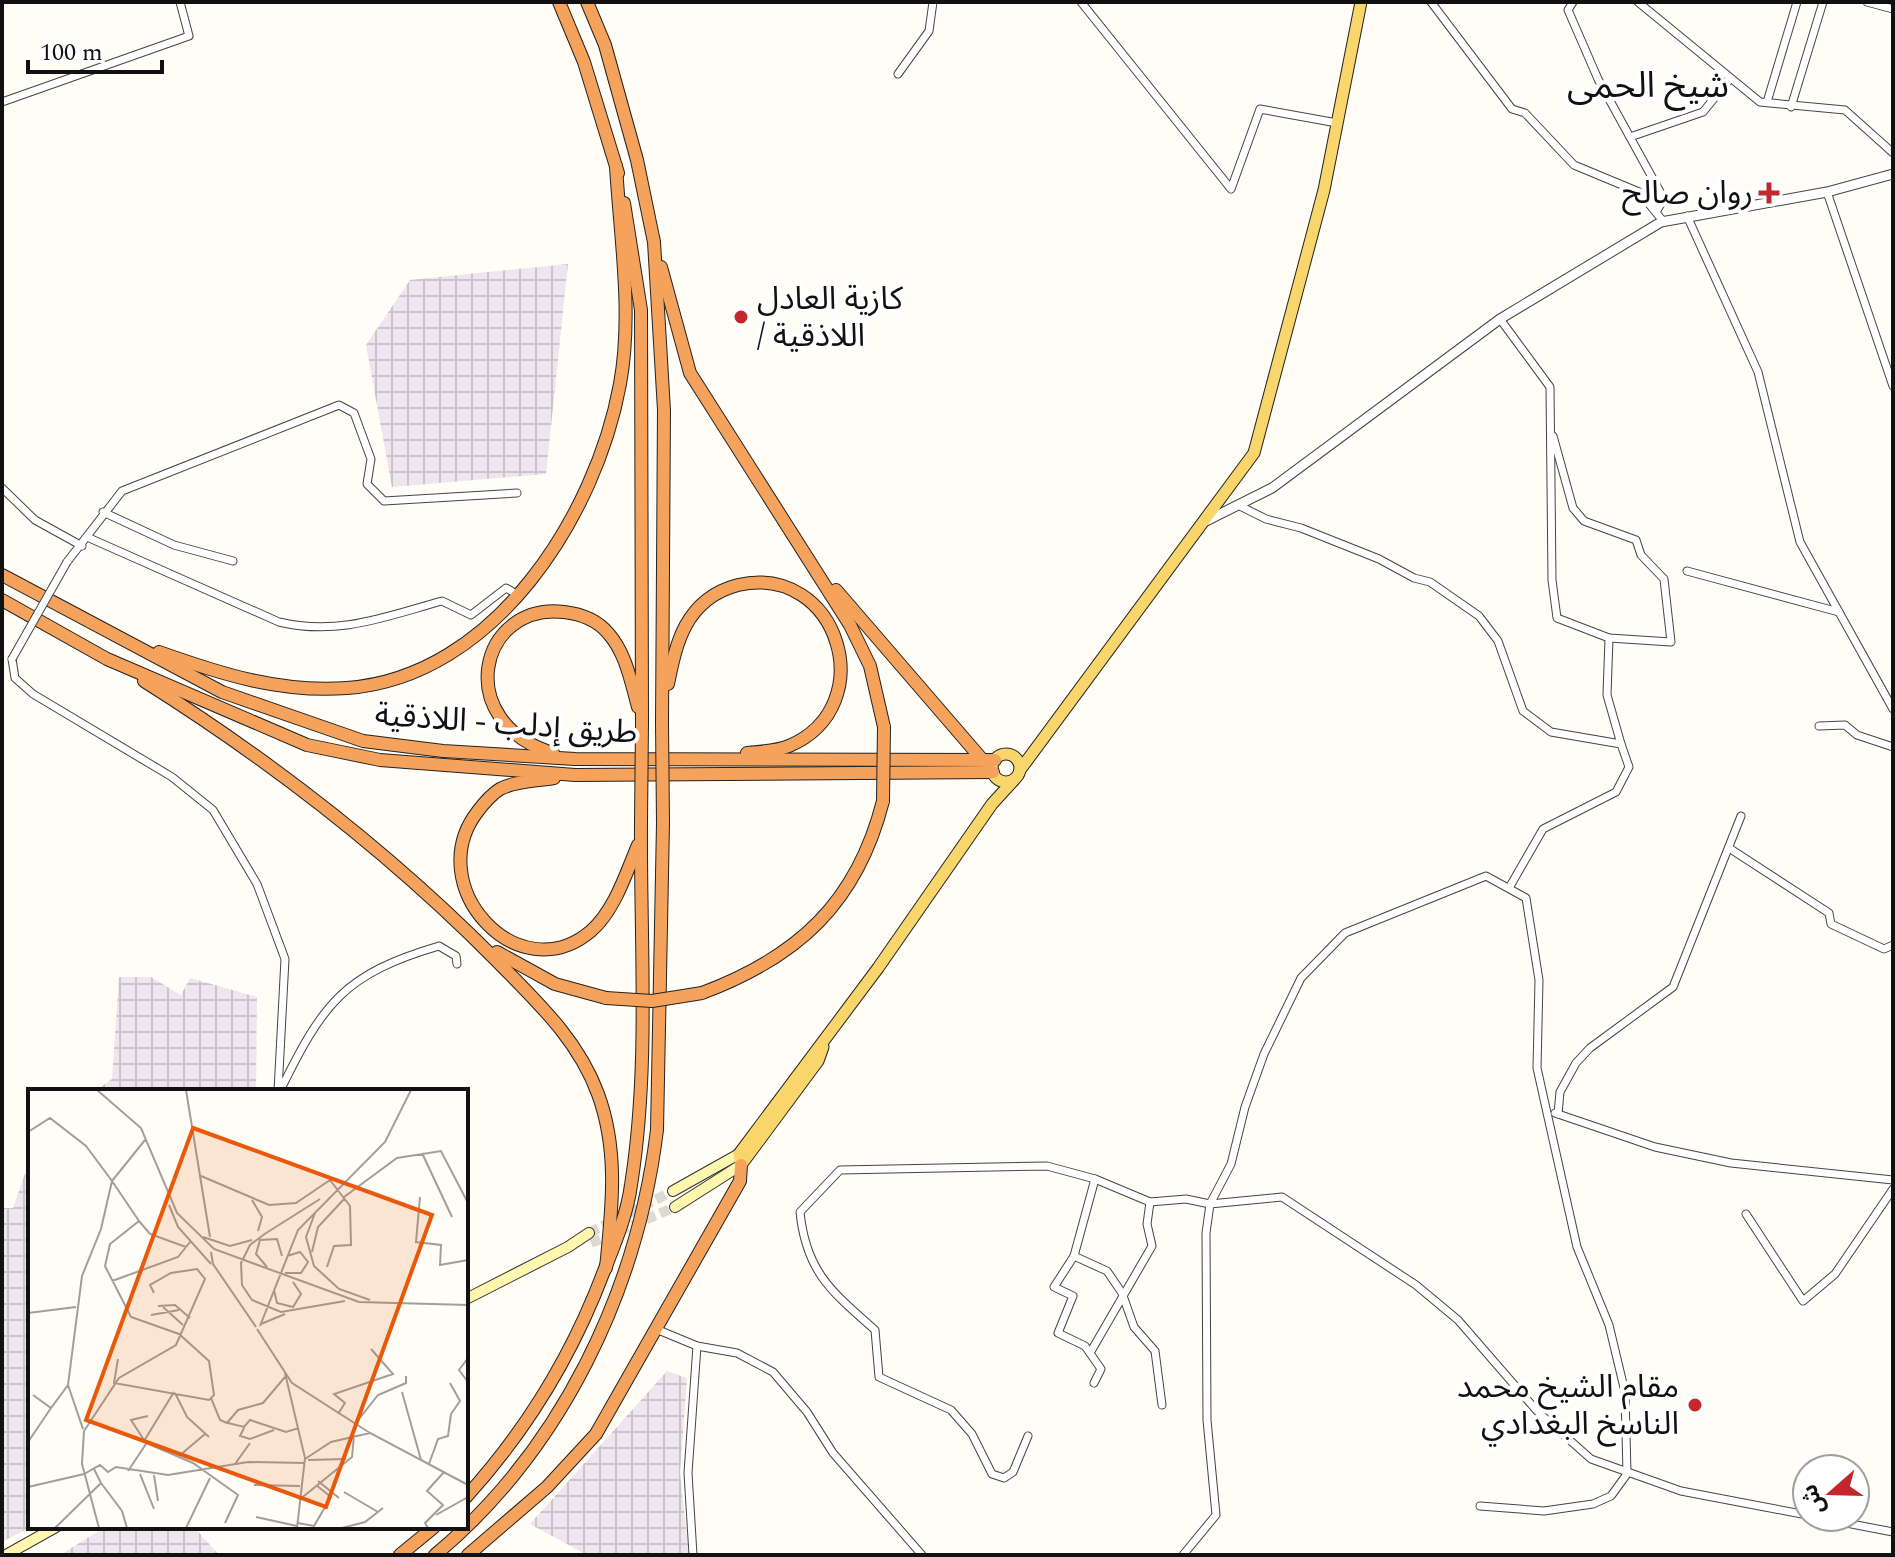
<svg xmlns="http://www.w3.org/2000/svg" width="1895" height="1557" viewBox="0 0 1895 1557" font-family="Spectral,'Noto Sans Arabic',serif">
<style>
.industrial{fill:url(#industrial-grid)}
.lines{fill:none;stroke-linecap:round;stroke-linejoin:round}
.secondary-tunnel{stroke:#dbdad3;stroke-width:10;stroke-dasharray:10 5;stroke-linecap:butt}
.minor-casing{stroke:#444;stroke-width:9}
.tertiary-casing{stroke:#444;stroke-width:11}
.secondary-casing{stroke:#333;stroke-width:12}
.primary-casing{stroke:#222;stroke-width:13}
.motorway-casing{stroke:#222;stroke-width:14}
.minor{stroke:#fff;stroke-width:7}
.tertiary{stroke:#fff;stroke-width:9}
.secondary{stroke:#fff6b0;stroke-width:10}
.primary{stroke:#f9d66b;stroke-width:11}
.motorway{stroke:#f5a25d;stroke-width:12}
.minor-bridge-casing{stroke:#444;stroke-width:9;stroke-linecap:butt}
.motorway-bridge-casing{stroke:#222;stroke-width:14;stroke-linecap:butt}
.minor-bridge{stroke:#fff;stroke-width:7}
.motorway-bridge{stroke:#f5a25d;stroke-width:12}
.poi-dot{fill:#c4262e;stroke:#fff;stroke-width:3}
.labels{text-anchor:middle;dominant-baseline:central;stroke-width:8;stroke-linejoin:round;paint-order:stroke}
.poi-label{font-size:32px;fill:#111;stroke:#fff;text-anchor:end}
.street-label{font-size:32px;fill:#111;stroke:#fff}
.quarter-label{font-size:36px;fill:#111;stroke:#fff}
.inset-road{fill:none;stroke:#a09f9a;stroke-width:2}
.view{fill:#e8590c;fill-opacity:0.15;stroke:#e8590c;stroke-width:4}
.inset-edge{fill:none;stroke:#111;stroke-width:4}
</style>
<defs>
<pattern id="industrial-grid" width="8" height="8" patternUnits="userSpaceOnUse" patternTransform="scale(2)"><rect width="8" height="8" fill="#eee6ef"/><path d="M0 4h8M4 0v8" fill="none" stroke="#cbc4cc"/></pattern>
</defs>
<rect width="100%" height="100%" fill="#fffdf5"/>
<g class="industrial">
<path d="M568 264 546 474 392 487 366 345 410 280Z"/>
<path d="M119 977H151L181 995 190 978 257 997 256 1091H95L112 1079Z"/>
<path d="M30 1159 31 1527 2 1542V1208H13Z"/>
<path d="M667 1371 687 1378 680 1473 689 1555H587L530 1524Z"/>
<path d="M105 1527H194L219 1555H60Z"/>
</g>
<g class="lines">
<g class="secondary-tunnel">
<path d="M589 1233 673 1191"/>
<path d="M591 1243 675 1207"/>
</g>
<g class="minor-casing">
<g id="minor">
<path d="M1081 2 1231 189 1260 109 1337 123"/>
<path d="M1431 2 1512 109 1525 113 1574 165 1639 192 1663 221"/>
<path d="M1573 2 1568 10 1598 79 1664 199 1656 212"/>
<path d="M1638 2 1760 102 1845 110 1893 153"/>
<path d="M1867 2 1893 9"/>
<path d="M898 74 929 31 933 2"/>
<path d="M2 102 189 36 180 2"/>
<path d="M1767 102 1797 2"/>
<path d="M1791 107 1823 2"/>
<path d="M1630 137 1703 112 1730 79"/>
<path d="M1827 192 1893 386"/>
<path d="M1687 216 1758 372 1800 542 1893 709"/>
<path d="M1500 319 1550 387 1552 580 1557 618 1609 638 1607 695 1621 744"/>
<path d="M1553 436 1573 508 1584 521 1636 540 1641 555 1664 579 1671 642 1609 638"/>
<path d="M2 488 35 520 82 546"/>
<path d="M1238 505 1266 519 1301 528 1379 559 1414 578 1430 582 1479 616 1498 641 1523 711 1551 732 1621 744 1629 767 1616 792 1543 829 1509 888"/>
<path d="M103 512 174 545 233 561"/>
<path d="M87 537 279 622C338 636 384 617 442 601L471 615 506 588 518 595"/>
<path d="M67 562 122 491 339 405 354 413 371 459 367 484 384 501 517 493"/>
<path d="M1687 571 1839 612"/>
<path d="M12 659 15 678 33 694 172 777 213 810 257 884 285 959 278 1091"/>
<path d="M1819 726 1845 725 1857 735 1893 747"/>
<path d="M1729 848 1829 913 1831 924 1884 949 1893 945"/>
<path d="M280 1091C323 1003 344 974 439 946L456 956 457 964"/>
<path d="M1555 1113 1655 1147 1731 1163 1893 1180"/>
<path d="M1558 1114 1560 1092 1576 1063 1590 1048 1673 987 1741 816"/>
<path d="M1746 1214 1803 1301 1835 1274 1893 1189"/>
<path d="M1074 1256 1107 1271 1122 1293 1134 1327 1155 1351 1162 1405"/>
<path d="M656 1329 697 1346 737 1353 773 1372 807 1412 833 1453 922 1555"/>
<path d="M1090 1353 1152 1246 1147 1224 1150 1202"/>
<path d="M1094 1383 1101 1369 1085 1346 1058 1333 1073 1296 1054 1287 1074 1256 1095 1179"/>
<path d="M1028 1436 1013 1472 1004 1478 992 1474 972 1434 951 1410 879 1377 875 1330C832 1292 806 1272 800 1212L840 1170 1047 1166 1095 1179 1150 1202 1186 1199 1210 1204 1282 1197 1416 1285 1458 1320 1537 1411 1591 1459 1681 1491 1807 1515"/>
<path d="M1815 1517 1893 1532"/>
<path d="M693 1555 688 1473 697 1346"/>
<path d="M1183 1555 1216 1515 1207 1420 1206 1233 1210 1204 1231 1164 1245 1107 1264 1054 1301 978 1345 933 1486 876 1526 898 1539 980 1537 1068 1577 1247 1609 1325 1625 1392 1627 1474 1611 1496 1593 1504 1544 1511 1480 1506"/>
</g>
</g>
<g class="tertiary-casing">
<path id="tertiary" d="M1202 523 1272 488 1500 319 1661 222 1827 192 1893 174"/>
</g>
<g class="secondary-casing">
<g id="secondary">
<path d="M673 1191 739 1154"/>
<path d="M675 1207 741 1165"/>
<path d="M466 1299 568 1247 589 1233"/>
<path d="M6 1555 56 1527"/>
</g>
</g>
<g class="primary-casing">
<g id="primary">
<circle cx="1006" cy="768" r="14"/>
<path d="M1020 770 1254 453 1324 190 1361 2"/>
<path d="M741 1165 739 1154 878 968 992 804 1014 780"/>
<path d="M741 1165 818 1061 823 1047"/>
</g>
</g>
<g class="motorway-casing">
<g id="motorway">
<path d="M559 2 584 62 618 173"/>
<path d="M587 2 605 45 637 160 654 242 664 410 662 723"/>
<path d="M624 203 641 310 642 722"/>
<path d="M661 267 690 373 850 625 870 666 884 727"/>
<path d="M2 575 222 692 363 741 443 751 575 759 995 760"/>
<path d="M836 590 980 757"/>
<path d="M2 600 107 659 307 745 380 760 575 775 993 772"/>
<path d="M159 652C221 674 280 693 347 688 495 677 596 515 620 384 633 314 620 236 616 166"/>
<path d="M144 681C271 761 390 853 496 960 536 1001 578 1039 598 1094 619 1151 612 1208 606 1268"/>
<path d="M668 684C672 665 676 643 686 625 697 605 715 591 738 585 838 562 883 706 789 746 777 751 760 752 747 753"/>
<path d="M553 753C451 722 479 602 564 612 581 614 597 620 608 633 626 653 631 682 638 707"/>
<path d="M554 778C537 781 515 781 500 789 492 794 484 803 478 811 420 885 518 993 591 931 615 910 626 873 638 845"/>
<path d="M497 952 555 984 606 998"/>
<path d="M702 993C798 957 857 903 883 801"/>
<path d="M466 1497C527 1430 572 1356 604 1271 615 1243 627 1215 631 1185 650 1066 640 942 641 822"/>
<path d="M400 1555 434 1527"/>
<path d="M435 1555C561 1450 637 1292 657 1130L663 823"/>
<path d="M468 1555 547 1487 596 1434 740 1181 741 1165"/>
</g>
</g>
<use href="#minor" class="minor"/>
<use href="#tertiary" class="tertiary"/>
<use href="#secondary" class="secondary"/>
<use href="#primary" class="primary"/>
<use href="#motorway" class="motorway"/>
<g class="minor-bridge-casing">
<path id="minor-bridge" d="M12 659 67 562"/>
</g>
<g class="motorway-bridge-casing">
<g id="motorway-bridge">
<path d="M662 723 663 823"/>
<path d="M883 801 884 727"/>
<path d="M641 822 642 722"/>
<path d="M606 998 652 1001 702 993"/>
</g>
</g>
<use href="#minor-bridge" class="minor-bridge"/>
<use href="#motorway-bridge" class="motorway-bridge"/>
</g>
<g class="poi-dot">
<path d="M1765 181h8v8h8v8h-8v8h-8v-8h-8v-8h8z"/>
<circle cx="741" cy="317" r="8"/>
<circle cx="1695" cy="1405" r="8"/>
</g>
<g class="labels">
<g class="poi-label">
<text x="1753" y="193">روان صالح</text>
<text x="757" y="299" text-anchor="start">كازية العادل<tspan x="757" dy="37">/ اللاذقية</tspan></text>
<text x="1679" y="1387">مقام الشيخ محمد<tspan x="1679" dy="37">الناسخ البغدادي</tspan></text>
</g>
<g class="street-label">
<text transform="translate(506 724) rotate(4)">طريق إدلب - اللاذقية</text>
</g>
<g class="quarter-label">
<text x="1648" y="86">شيخ الحمى</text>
</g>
</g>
<g transform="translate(28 1089)">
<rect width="440" height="440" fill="#fffdf5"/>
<path class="inset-road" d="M69 1 113 39 149 124 186 160 331 213 440 216M158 1 182 148M0 43 22 29 58 57 84 92 111 132 82 155 77 177 103 228 151 245 181 272 186 306 181 311 86 294 90 270M394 64 424 128M173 87 241 116 268 114 302 91 322 117 323 156 306 157 299 178M316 108 369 69 413 62 440 114M392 108 388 153 413 156 412 176 440 171M224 111 234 128 230 142M141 116 150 138 183 175M287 124 278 148 286 177 311 200 342 211M111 132 122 145 158 158M238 144 222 156 213 174 214 196 224 211 253 223 317 212M235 146 292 110M175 148 202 157 224 151M183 163 185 175 228 238M284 163 290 138 317 109M239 178 228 165 232 151 249 150 254 167M257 184H273L280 173 272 163 259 167M84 192 150 168 162 153M246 201 249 214 265 218 273 205 265 193M130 217 147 216 162 229M135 218 155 236M0 224 48 218M123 226 151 221M233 235 257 225M232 237 270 141 357 53 383 1M229 240 264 294 342 344 440 396M440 269 431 281 440 293M257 284 277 369 269 439M374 303 393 371M147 304 159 328 181 348M5 306 23 319 40 296M183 309 192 331 199 334 210 321 235 314 257 288M310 325 317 314 306 305 365 285 343 260M120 327 103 331 118 354 165 374 210 406 197 434M200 334 216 338 222 331 258 343 271 339M327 335 350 306 378 294V287M216 339 212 347 222 350 246 341M55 340 40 296 54 187 73 140 84 92 117 51M116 352 146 303M0 353 23 319M151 367 177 345M277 370 303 353 342 344M280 371 318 370M207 375 222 354M401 375 410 350 420 347 423 325 432 312 422 294M100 382 118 355M112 385 126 420M126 386 130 412M290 392 311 409M73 394 94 422 99 439M226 396 272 397M0 398 56 385 72 376 80 383 88 378 140 386 220 373 277 374M316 403 350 423M271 411 324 368 326 346M408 426 440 408M228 428 269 437M270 434 286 437 303 408 288 396M27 439 73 394 66 380M71 439 54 375 56 342 91 289 148 256 177 190 169 180 143 184 122 196 126 204M158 439 182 389M314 439 337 433 355 419M400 439 397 434 415 416 399 402 416 383"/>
<path class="view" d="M165 39 404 126 298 418 58 331Z"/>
<rect width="440" height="440" class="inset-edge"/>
</g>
<rect width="1895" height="1557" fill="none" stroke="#111111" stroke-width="8"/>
<g transform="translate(1831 1493) rotate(250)"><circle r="38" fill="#ffffff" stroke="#a0a0a0" stroke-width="2"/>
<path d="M0-6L14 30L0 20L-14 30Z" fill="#c4262e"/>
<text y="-12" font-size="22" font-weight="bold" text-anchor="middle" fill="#111111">ش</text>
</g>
<path d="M28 60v12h134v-12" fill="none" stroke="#111111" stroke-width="4"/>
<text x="40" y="60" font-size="24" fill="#111111" stroke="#ffffff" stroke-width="6" paint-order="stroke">100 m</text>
</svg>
